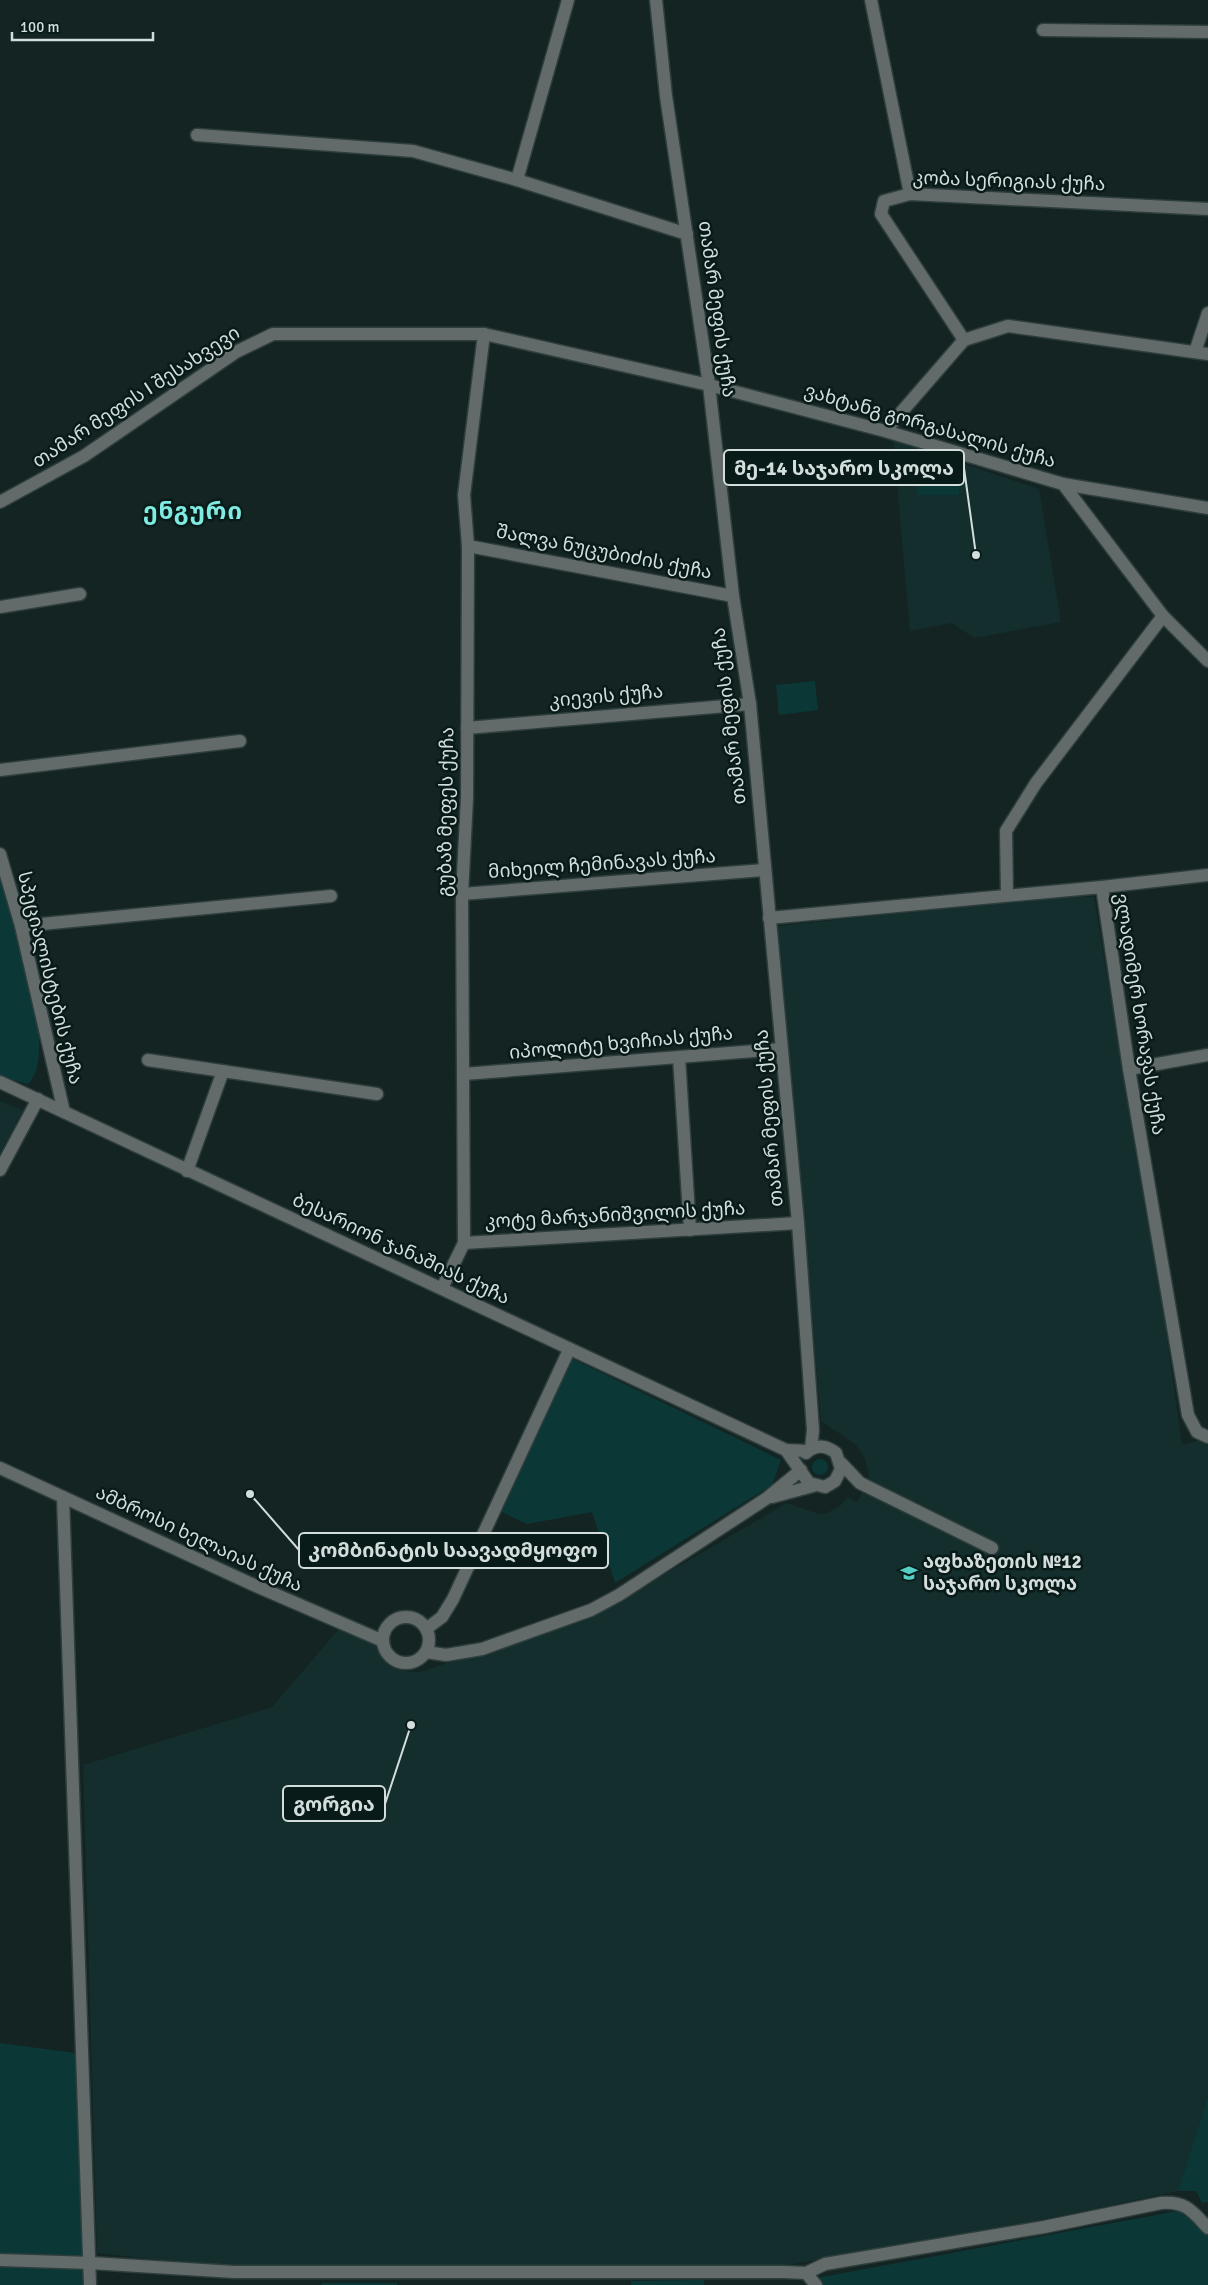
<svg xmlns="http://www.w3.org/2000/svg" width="1208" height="2285" viewBox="0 0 1208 2285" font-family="Signika,'Noto Sans Georgian',sans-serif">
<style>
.built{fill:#132e2c}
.green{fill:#0b3836}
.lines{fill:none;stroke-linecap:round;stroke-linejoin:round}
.minor-casing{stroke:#2e3e3d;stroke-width:15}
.minor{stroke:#626b6a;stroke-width:12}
.labels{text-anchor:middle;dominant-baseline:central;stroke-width:5;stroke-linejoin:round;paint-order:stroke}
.street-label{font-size:19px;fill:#d2dddc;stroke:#091b19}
.poi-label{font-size:19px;font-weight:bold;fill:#d2dddc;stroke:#091b19;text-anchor:start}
.district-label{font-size:24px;font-weight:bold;letter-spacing:1px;fill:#80ebe2;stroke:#091b19}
.leader{fill:none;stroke:#d2dddc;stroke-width:2}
.callout-dot{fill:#d2dddc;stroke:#091b19;stroke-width:2}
.callout{fill:#091b19;stroke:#d2dddc;stroke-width:2}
.callout-label{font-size:20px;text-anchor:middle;font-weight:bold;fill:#d2dddc}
</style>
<rect width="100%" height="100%" fill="#132423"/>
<g class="built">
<path d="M893 440 1039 489 1061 622 974 638 952 623 910 631Z"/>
<path d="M1068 896 1094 897 1164 1316 1182 1445 1208 1438V2096L1178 2191 1065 2215 788 2265 234 2268 97 2253 83 1765 272 1707 338 1630 376 1645 381 1657 391 1666 409 1672H419L590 1618 787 1503 819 1514 827 1513 841 1505 848 1497 857 1502 869 1477 865 1459 856 1445 821 1421 777 926Z"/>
<path d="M0 1101 23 1110 0 1153Z"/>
</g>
<g class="green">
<rect x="918" y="474" width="41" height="21"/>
<path d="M815 681 818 710 779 715 776 685Z"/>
<path d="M0 877C11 917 61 1054 28 1084L0 1076Z"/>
<path d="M571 1358 781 1460 772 1485 615 1583 592 1512 527 1524 502 1512Z"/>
<circle cx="820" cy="1467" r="8"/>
<path d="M0 2043 83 2054 90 2285H0Z"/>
<path d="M1208 2096V2202L1202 2203 1196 2191H1178Z"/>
<path d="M1189 2209 1208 2228V2285H816L811 2279Z"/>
<path d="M704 2280V2285H631V2281Z"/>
<rect x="322" y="2283" width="75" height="2"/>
</g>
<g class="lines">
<g class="minor-casing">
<g id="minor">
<path d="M656 0 666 96 709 385 733 596 750 704 798 1223 813 1430 811 1449"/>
<path d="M871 0 910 194"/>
<path d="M1043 30 1208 32"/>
<path d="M197 135 413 151 517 180 687 234"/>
<path d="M517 180 568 0"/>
<path d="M964 340 881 214 884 201 910 194 1208 209"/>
<path d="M1195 352 1208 313"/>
<path d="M885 431 964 340 1008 326 1208 354"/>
<path d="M1063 484 1208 508"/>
<path d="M0 502 84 456 236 352 273 334H484L709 385 885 431 1063 484 1163 616 1208 661"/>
<path d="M468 546 733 596"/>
<path d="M0 607 80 594"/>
<path d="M467 728 750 704"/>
<path d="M0 770 240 741"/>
<path d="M0 854 21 926 64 1112"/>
<path d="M1102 887 1208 875"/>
<path d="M462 894 764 870"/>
<path d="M1007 894 1006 831 1036 783 1163 616"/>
<path d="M769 918 1102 887 1129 1069 1188 1415 1197 1432 1208 1437"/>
<path d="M21 926 331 896"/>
<path d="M679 1057 690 1230"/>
<path d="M148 1060 377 1094"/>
<path d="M1129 1069 1208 1055"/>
<path d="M464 1074 781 1049"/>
<path d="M0 1082 786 1450 807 1451"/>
<path d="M0 1170 38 1099"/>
<path d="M187 1171 223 1071"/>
<path d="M464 1243 798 1223"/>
<path d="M442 1288 464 1243 462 894 467 798 468 546 464 495 484 334"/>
<path d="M786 1450 809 1483 825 1487 835 1481 841 1469 836 1453C826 1445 816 1444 806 1453"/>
<path d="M841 1463 860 1483 992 1548"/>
<path d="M0 1468 256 1586 383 1641"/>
<path d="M63 1497 90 2285"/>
<path d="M772 1497 813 1486"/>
<circle cx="406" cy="1640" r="23"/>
<path d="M426 1629 442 1617 453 1599 569 1350"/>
<path d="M426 1652 446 1655 482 1649 591 1610 619 1595 767 1498 801 1470"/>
<path d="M0 2260 91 2263 234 2272H784L806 2273 816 2285"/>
<path d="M806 2273 825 2264 1044 2227 1161 2203C1186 2201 1192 2211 1208 2228"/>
</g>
</g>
<use href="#minor" class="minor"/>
</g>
<defs>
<g id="school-bare" transform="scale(1.35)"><path d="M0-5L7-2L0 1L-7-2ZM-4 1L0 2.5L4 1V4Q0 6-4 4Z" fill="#55cec5" stroke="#091b19" stroke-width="2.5" paint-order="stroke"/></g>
</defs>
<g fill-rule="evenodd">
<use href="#school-bare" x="909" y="1573"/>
</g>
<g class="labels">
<g class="street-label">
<text transform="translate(1009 181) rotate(2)">კობა სერიგიას ქუჩა</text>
<text transform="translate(717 309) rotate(82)">თამარ მეფის ქუჩა</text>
<text transform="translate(136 397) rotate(-33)">თამარ მეფის I შესახვევი</text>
<text transform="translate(930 426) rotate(16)">ვახტანგ გორგასალის ქუჩა</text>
<text transform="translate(604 552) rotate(11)">შალვა ნუცუბიძის ქუჩა</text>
<text transform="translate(606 696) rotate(-5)">კიევის ქუჩა</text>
<text transform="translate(729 716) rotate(-97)">თამარ მეფის ქუჩა</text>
<text transform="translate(446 812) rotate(-89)">გუბაზ მეფეს ქუჩა</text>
<text transform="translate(602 864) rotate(-4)">მიხეილ ჩემინავას ქუჩა</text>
<text transform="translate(50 978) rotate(76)">სპეციალისტების ქუჩა</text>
<text transform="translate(1140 1014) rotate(81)">ვლადიმერ ხორავას ქუჩა</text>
<text transform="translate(621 1043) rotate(-5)">იპოლიტე ხვიჩიას ქუჩა</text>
<text transform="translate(769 1118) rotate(-95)">თამარ მეფის ქუჩა</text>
<text transform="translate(615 1215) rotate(-3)">კოტე მარჯანიშვილის ქუჩა</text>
<text transform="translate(401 1249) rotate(25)">ბესარიონ ჯანაშიას ქუჩა</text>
<text transform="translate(199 1539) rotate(25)">ამბროსი ხელაიას ქუჩა</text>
</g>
<g class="poi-label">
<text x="923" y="1562">აფხაზეთის №12<tspan x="923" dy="22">საჯარო სკოლა</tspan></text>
</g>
<g class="district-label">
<text x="193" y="511">ენგური</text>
</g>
</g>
<path class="leader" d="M976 555L964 468M250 1494L299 1550M411 1725L385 1804"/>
<g class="callout-dot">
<circle cx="976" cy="555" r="5"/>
<circle cx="250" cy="1494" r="5"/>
<circle cx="411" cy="1725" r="5"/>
</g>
<g class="callout">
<rect x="724" y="450" width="240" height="35" rx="5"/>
<rect x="299" y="1533" width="309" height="35" rx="5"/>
<rect x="283" y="1786" width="102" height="35" rx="5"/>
</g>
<g class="callout-label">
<text x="844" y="475">მე-14 საჯარო სკოლა</text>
<text x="453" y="1557">კომბინატის საავადმყოფო</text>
<text x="334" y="1811">გორგია</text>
</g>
<path d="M12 32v8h141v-8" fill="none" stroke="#d2dddc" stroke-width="2.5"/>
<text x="20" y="32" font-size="15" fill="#d2dddc" stroke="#091b19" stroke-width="4" paint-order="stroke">100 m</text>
</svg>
